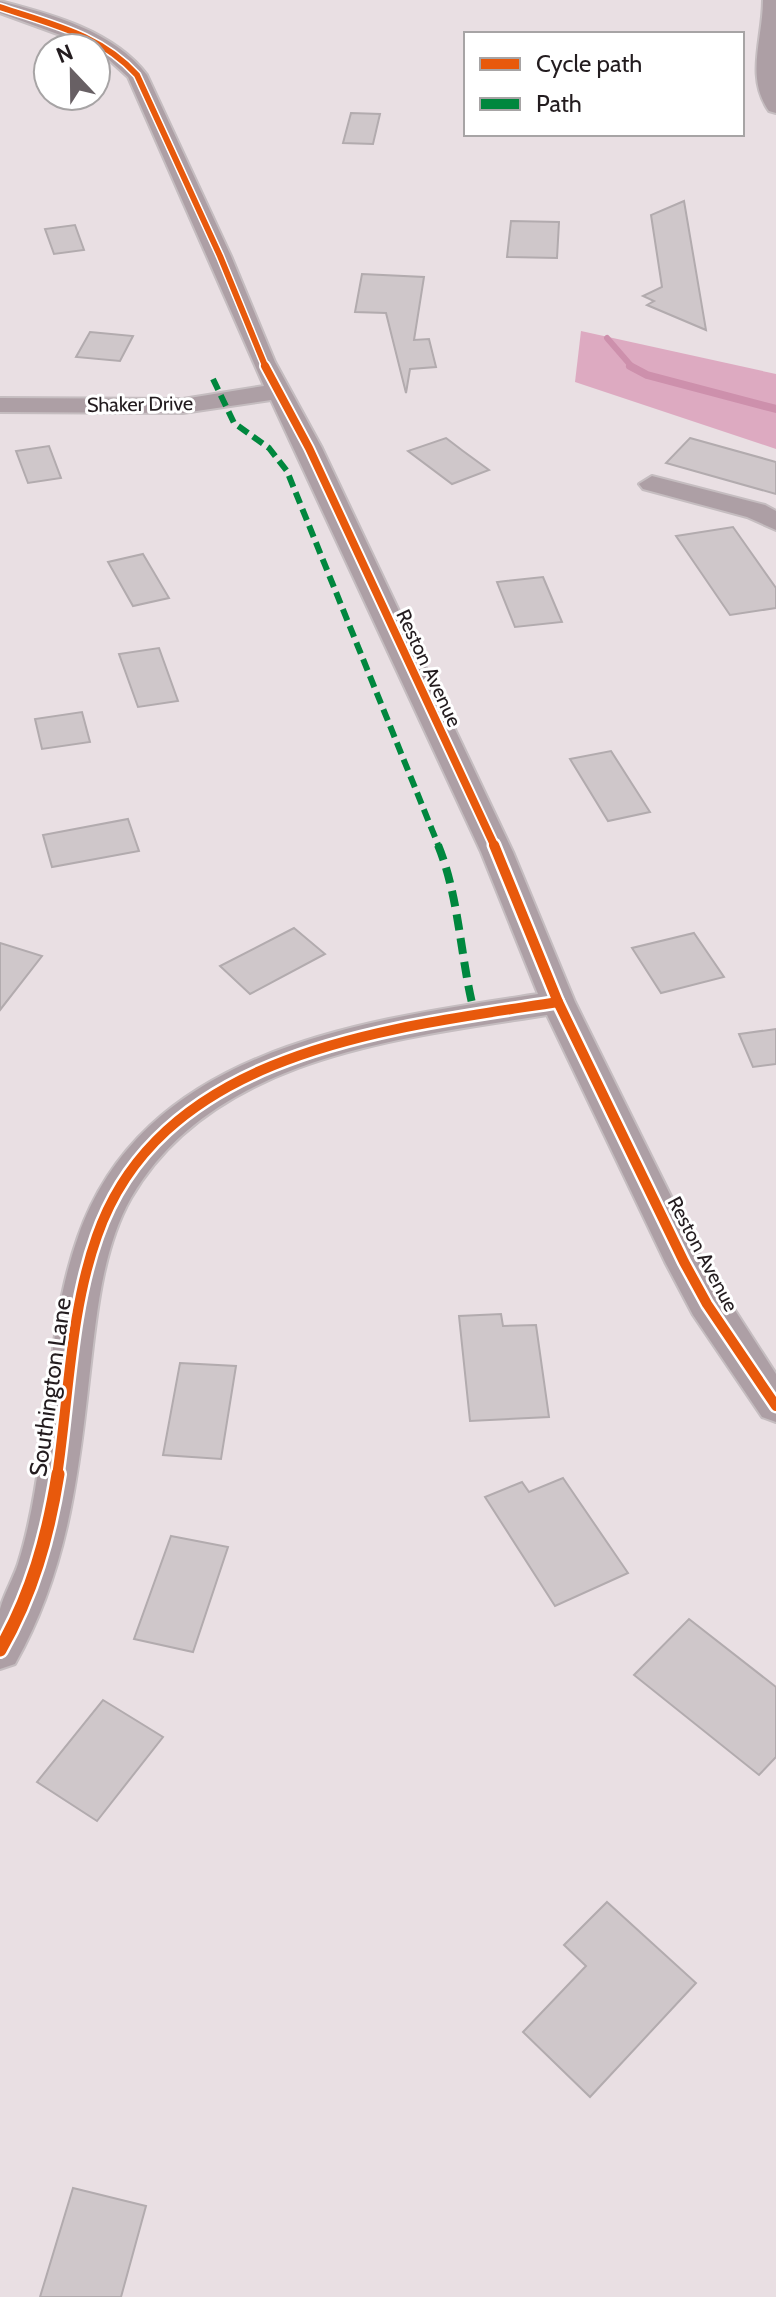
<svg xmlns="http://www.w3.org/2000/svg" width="776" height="2297" viewBox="0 0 776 2297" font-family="Cabin,sans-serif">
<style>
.forest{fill:#ddaac1}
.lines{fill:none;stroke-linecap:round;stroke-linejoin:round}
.stream-far1{stroke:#cd90ac;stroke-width:6}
.stream{stroke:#cd90ac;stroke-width:8}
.building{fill:#cfc7ca;stroke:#b2abae;stroke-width:2}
.minor-casing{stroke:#c5bdc0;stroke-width:4}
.minor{fill:#ad9fa5;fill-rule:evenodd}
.quiet-far1{stroke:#00873e;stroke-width:6;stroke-dasharray:12 6;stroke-linecap:butt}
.quiet{stroke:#00873e;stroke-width:8;stroke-dasharray:16 8;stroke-linecap:butt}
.cycleway-far3-casing{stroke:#fff;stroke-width:9}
.cycleway-far2-casing{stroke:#fff;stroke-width:12}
.cycleway-far1-casing{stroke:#fff;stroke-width:15}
.cycleway-casing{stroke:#fff;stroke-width:18}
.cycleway-far3{stroke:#e8590c;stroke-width:6}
.cycleway-far2{stroke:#e8590c;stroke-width:8}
.cycleway-far1{stroke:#e8590c;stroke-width:10}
.cycleway{stroke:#e8590c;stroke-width:13}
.labels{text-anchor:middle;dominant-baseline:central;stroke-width:6;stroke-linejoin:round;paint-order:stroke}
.far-street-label{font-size:20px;fill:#231c1f;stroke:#fff}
.street-label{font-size:24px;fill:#231c1f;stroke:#fff}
</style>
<rect width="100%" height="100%" fill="#e9dfe3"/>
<path class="forest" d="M581 331 776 374V449L575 382Z"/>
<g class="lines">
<path class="stream-far1" d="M607 338 633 368"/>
<path class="stream" d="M630 366 647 375 776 409"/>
</g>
<g class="building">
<path d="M351 113 380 114 373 144 343 143Z"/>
<path d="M684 201 706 330 647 305 654 301 643 296 662 287 651 215Z"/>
<path d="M511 221 559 222 557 258 507 257Z"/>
<path d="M75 225 84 250 54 254 45 229Z"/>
<path d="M362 274 424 277 414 340 429 339 436 367 410 369 406 393 386 313 355 312Z"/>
<path d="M90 332 133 336 120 361 76 357Z"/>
<path d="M446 438 463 451 489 470 452 484 408 451Z"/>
<path d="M690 438 776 462V494L666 463Z"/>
<path d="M49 446 61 478 28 483 16 451Z"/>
<path d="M733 527 776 588V608L730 615 676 536Z"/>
<path d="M143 554 169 598 133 606 108 562Z"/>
<path d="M543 577 562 622 515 627 497 582Z"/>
<path d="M159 648 178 701 138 707 119 654Z"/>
<path d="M82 712 90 742 42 749 35 719Z"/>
<path d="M611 751 650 812 608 821 570 759Z"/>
<path d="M128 819 139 851 52 867 43 835Z"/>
<path d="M294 928 325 954 250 994 220 966Z"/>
<path d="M694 933 724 977 661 993 632 948Z"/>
<path d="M0 943 42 956 0 1010Z"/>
<path d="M776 1029V1064L753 1067 739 1034Z"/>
<path d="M501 1314 503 1326 536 1325 549 1417 470 1421 459 1316Z"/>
<path d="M180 1363 236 1366 221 1459 163 1455Z"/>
<path d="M563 1478 628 1573 555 1606 485 1497 522 1482 529 1492Z"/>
<path d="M171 1536 228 1547 193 1652 134 1639Z"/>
<path d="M689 1619 776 1687V1757L759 1775 634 1675Z"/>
<path d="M103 1700 163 1737 97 1821 37 1782Z"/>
<path d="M607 1902 696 1983 590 2097 523 2032 586 1966 564 1945Z"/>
<path d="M73 2188 146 2206 121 2297H40Z"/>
</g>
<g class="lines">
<g class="minor-casing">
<g id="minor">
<path d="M763 0H776V113L769 111C745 77 763 39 763 0Z"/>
<path d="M0 1C51 14 114 31 147 75L231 256 275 362 322 448 513 852 575 1002 702 1259 776 1374V1422L762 1417 693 1315 665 1262 547 1015C402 1038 213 1056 131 1198 101 1251 96 1321 89 1380 78 1481 66 1574 15 1664L0 1669C0 1651 0 1627 0 1609 4 1594 13 1579 18 1564 29 1529 35 1493 40 1457 50 1384 53 1307 78 1237 144 1047 366 1020 538 994L481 852 271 400 183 413 0 412V398L183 399 264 386 128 77 96 48 0 13Z"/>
<path d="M652 476 765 505 776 511V530L747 517 643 489 639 484Z"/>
</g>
</g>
<use href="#minor" class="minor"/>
<path class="quiet-far1" d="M213 379 234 423 269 448 287 471 439 847"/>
<path class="quiet" d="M438 845C460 899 460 959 475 1015"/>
<g class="cycleway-far3-casing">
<path id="cycleway-far3" d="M0 7C50 24 100 34 137 75L220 256 266 368"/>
</g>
<g class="cycleway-far2-casing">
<path id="cycleway-far2" d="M265 366 309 448 495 847"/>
</g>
<g class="cycleway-far1-casing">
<g id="cycleway-far1">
<path d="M494 845 558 1002 684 1262 707 1304 776 1406"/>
<path d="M57 1476C69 1396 70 1312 97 1236 162 1050 391 1028 558 1002"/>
</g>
</g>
<g class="cycleway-casing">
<path id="cycleway" d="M0 1650C32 1594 48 1537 58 1474"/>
</g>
<use href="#cycleway-far3" class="cycleway-far3"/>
<use href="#cycleway-far2" class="cycleway-far2"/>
<use href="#cycleway-far1" class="cycleway-far1"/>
<use href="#cycleway" class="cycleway"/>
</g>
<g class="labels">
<g class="far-street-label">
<text transform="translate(140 404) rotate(-1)">Shaker Drive</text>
<text transform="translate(429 668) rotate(65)">Reston Avenue</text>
<text transform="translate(703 1254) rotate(62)">Reston Avenue</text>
</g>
<g class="street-label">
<text transform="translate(50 1387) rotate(-82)">Southington Lane</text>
</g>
</g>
<rect x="464" y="32" width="280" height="104" fill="#ffffff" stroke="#a7a4a5" stroke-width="2"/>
<rect x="480" y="58" width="40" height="12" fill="#e8590c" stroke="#a7a4a5" stroke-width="2"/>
<text x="536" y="72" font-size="24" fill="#231c1f">Cycle path</text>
<rect x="480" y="98" width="40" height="12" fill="#00873e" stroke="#a7a4a5" stroke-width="2"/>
<text x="536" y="112" font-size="24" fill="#231c1f">Path</text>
<g transform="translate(72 72) rotate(338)"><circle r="38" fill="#ffffff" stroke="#a7a4a5" stroke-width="2"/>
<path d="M0-6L14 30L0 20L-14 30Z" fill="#686064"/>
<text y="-12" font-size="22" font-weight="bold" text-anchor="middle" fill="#231c1f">N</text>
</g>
</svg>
